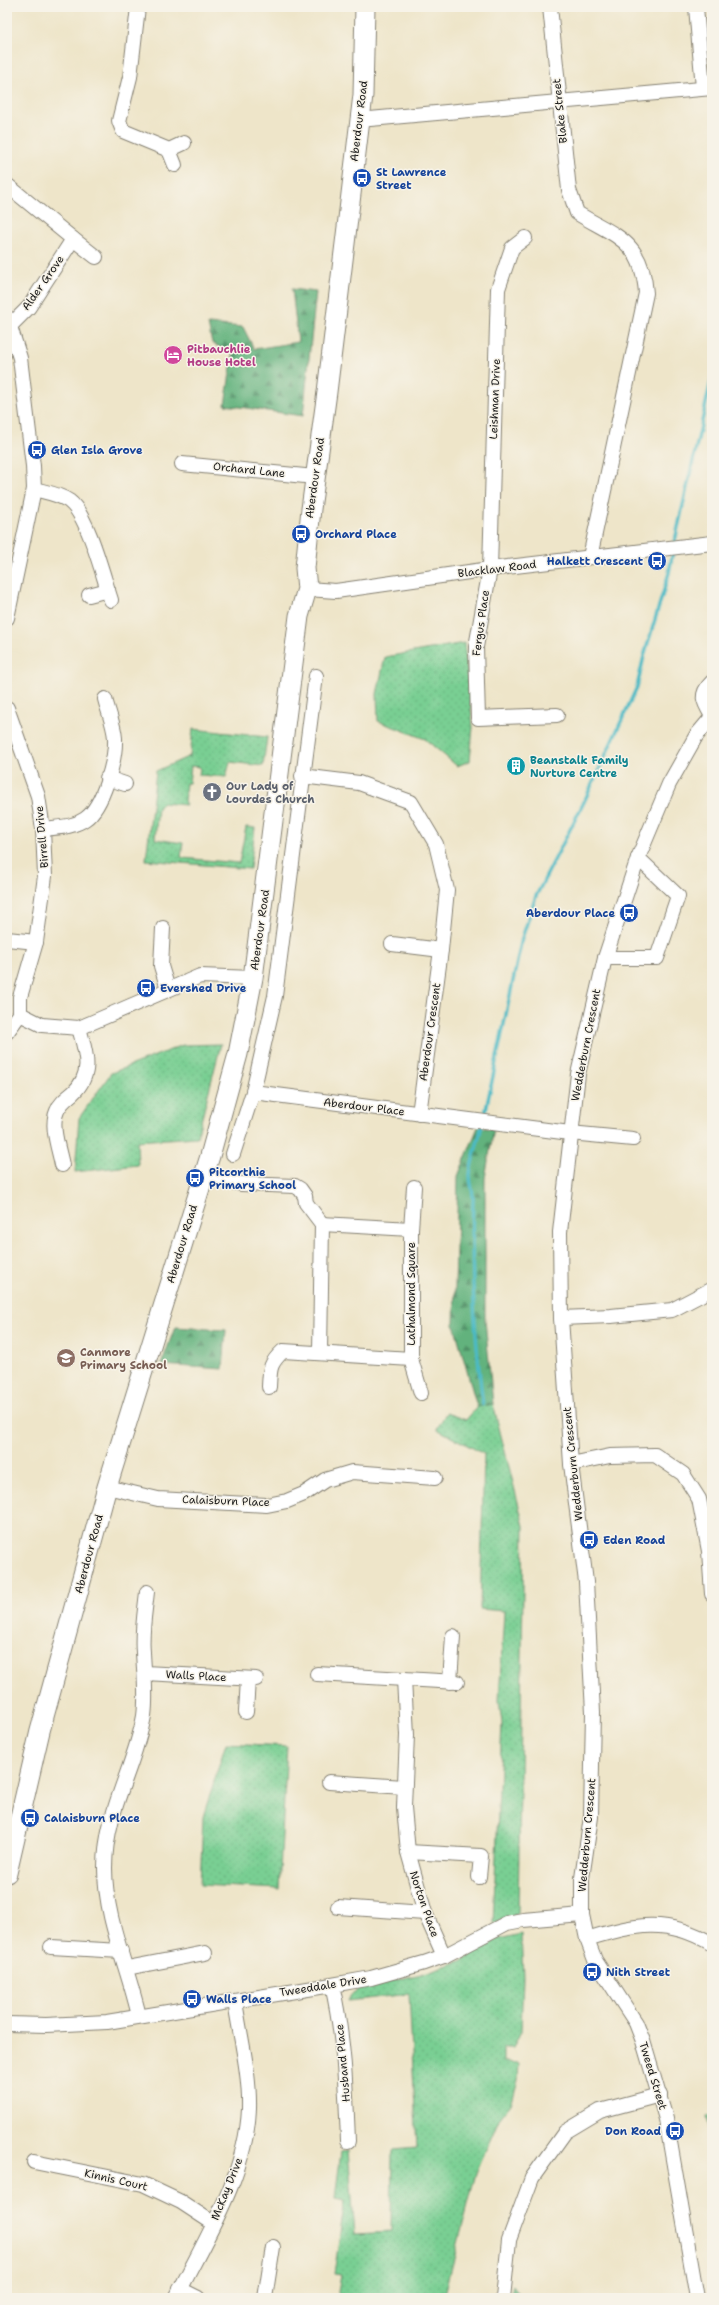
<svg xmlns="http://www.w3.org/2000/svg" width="719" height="2305" viewBox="0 0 719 2305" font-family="'Shantell Sans',sans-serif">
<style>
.grass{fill:url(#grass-dots);stroke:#4a7658}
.forest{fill:url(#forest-firs);stroke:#3f674c}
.garden{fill:#79cf93;stroke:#4a7658}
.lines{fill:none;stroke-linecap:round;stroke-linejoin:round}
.stream{stroke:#4cbac5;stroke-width:3.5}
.street-casing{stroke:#858072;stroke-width:16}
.secondary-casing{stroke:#858072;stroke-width:21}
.street{stroke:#fff;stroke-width:14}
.secondary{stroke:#fff;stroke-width:19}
.labels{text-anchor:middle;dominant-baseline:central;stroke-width:3;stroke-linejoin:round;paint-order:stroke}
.street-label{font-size:11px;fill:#1c1c1c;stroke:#f7f3e8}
.transit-label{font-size:11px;font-weight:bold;fill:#164399;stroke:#f7f3e8;text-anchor:start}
.hotel-label{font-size:11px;font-weight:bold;fill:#b23c85;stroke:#f7f3e8;text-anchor:start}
.culture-label{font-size:11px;font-weight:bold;fill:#0d838f;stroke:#f7f3e8;text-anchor:start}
.worship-label{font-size:11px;font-weight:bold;fill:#5b616d;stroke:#f7f3e8;text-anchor:start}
.education-label{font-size:11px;font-weight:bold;fill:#785e54;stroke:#f7f3e8;text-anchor:start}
</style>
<defs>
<pattern id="grass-dots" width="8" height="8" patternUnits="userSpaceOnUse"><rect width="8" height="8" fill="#79cf93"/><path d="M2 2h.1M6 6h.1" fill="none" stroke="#68b17e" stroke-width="1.8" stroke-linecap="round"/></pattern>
<pattern id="forest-firs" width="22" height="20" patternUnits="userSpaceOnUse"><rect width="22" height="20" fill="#62b27d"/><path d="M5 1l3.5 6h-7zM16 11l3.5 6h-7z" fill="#509066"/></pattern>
</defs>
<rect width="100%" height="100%" fill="#f7f3e8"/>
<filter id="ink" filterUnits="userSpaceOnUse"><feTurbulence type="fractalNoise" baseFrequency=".025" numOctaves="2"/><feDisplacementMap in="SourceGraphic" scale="8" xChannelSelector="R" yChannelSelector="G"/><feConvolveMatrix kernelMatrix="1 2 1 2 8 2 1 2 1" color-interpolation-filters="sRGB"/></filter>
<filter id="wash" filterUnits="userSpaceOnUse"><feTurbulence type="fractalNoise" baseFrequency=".012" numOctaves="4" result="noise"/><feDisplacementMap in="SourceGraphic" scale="16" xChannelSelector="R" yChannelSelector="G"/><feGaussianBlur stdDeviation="0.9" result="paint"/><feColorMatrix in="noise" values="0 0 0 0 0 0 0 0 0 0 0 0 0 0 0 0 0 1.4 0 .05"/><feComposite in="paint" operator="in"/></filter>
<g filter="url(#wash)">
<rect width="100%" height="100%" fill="#eee5c9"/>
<g class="grass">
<path d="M464 643 473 727 470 761 457 766 425 739 378 721 377 694 385 657Z"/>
<path d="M193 729 267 737 263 766 230 762 226 777 199 775 200 767 191 766 189 783H186L184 801 186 805 162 803 158 808 155 839 183 843 181 857 183 858 239 863 246 827 255 828 250 869 146 860 156 771 190 756Z"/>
<path d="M221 1044 197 1137 137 1141 138 1165 75 1172 79 1118 111 1073 183 1045Z"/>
<path d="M493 1404 524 1526 518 1914 493 1923 502 1723 499 1701 504 1611 480 1609 484 1454 437 1429 446 1413 466 1420 477 1407Z"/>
<path d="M226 1743 287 1746 279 1889 200 1885 203 1817Z"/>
<path d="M521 1934 523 1977 521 2031 513 2048H504V2062L519 2063 518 2080 511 2104 499 2119 476 2173 444 2298H337L341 2275 334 2274 345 2200 335 2198 341 2152 348 2151 355 2234 391 2232 392 2150 417 2148 409 1994 348 2001 351 1995 358 1989 421 1974 460 1961 499 1939Z"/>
<path d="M513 2285 522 2298H510Z"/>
</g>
<g class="forest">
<path d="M292 289 316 292 303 416 225 405 233 354 212 343 208 324 243 327 254 349 298 342Z"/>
<path d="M478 1127 494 1129 485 1178V1320L493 1404 477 1407 454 1324 458 1176Z"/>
<path d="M175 1327 226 1330 223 1369 161 1365Z"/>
</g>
<path class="garden" d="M712 2115V2143L707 2116Z"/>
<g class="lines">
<g class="stream">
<path d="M674 545 712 377"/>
<path d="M484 1119 522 938 536 896 583 804 637 687 644 656 669 573 673 551"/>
<path d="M482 1125C479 1140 471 1161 470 1175 470 1184 474 1193 473 1202 470 1270 475 1338 483 1405"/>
</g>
</g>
</g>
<g filter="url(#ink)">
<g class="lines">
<g class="street-casing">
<g id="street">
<path d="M138 7 130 77 119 121 123 131 169 150 184 143"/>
<path d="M550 7 569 190 577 213C616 237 642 240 646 293L590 557"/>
<path d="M696 7 703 88"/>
<path d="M359 120 712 88"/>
<path d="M169 150 175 165"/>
<path d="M7 185 73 239 29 307 11 325"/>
<path d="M525 238 512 248 498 289 490 569 476 647 478 718 557 715"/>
<path d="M73 239 96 257"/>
<path d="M7 317 20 358 33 466 34 489 7 618"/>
<path d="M182 464 315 477"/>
<path d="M34 489C45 492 59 494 69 501 88 515 103 576 111 600"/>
<path d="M307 589 336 591 490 569 712 543"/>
<path d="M89 595 108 590"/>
<path d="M712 682C699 695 703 701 712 716"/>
<path d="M7 708 38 796 43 829 45 876 36 942 20 997V1014L7 1032"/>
<path d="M302 776 359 783 411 802 436 844 447 890 441 950 419 1114"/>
<path d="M107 778 125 784"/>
<path d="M43 829C57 827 72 828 85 819 103 807 116 759 115 738 114 725 108 711 105 699"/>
<path d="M163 928 161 966 168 989"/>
<path d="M7 939 36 942"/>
<path d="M392 944 441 950"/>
<path d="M605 958H657L678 896 638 858"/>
<path d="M20 1014 42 1025 79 1028 200 976 253 978"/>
<path d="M253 1092 570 1133 633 1139"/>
<path d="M233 1154 253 1092 275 996 316 676"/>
<path d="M62 1165C59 1149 50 1126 57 1111 60 1103 67 1098 73 1093 94 1073 86 1053 79 1028"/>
<path d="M203 1176 241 1184 295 1186 300 1189 305 1196 306 1203 322 1224 320 1353"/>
<path d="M322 1224 411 1229"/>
<path d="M561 1318 611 1316 672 1310 712 1289"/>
<path d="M411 1359V1229L414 1187"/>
<path d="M269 1387C270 1369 269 1364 283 1351L411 1359 421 1393"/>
<path d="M571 1464 610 1456 655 1455 683 1474 699 1499 709 1551 712 1594"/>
<path d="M107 1487 158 1499 267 1505 287 1501 304 1494 325 1480 352 1472 435 1478"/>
<path d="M145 1673 256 1679"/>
<path d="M317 1674 457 1682"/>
<path d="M404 1679 407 1735 404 1807 408 1852 425 1913 444 1956"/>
<path d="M450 1682 453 1636"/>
<path d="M246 1712 248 1679"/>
<path d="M329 1782 404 1787"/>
<path d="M408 1852 481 1856 479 1877"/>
<path d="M338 1907 425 1913"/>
<path d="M587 1939C634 1924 668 1917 712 1944"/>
<path d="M51 1947 121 1951"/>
<path d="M127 1968 205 1953"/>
<path d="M332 1985C344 2037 346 2088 348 2141"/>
<path d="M139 2016C128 1967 105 1919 105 1868 105 1811 134 1770 144 1716 147 1694 144 1674 143 1652 141 1633 145 1611 147 1592"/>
<path d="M7 2024 46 2025 107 2022 332 1985 371 1978 424 1963 444 1956 507 1923 523 1920 582 1915"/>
<path d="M34 2162 143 2184 181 2202 213 2223"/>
<path d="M180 2289 198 2298"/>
<path d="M176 2298C205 2239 246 2176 249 2109 250 2073 240 2036 235 2001"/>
<path d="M265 2298 273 2247"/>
<path d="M503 2298 509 2240 532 2178 565 2132 600 2111 660 2095"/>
<path d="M697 2298 666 2119 643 2041 636 2023 595 1960 587 1939 582 1915V1878L591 1817 593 1712 586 1582 571 1464 561 1318 560 1232 578 1074 605 958 638 858 669 784 696 736 712 717"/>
</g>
</g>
<g class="secondary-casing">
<path id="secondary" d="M7 1873 40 1731 107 1487 210 1156 238 1054 253 978 299 616 307 589 305 568 311 509 327 392 363 95 365 7"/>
</g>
<use href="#street" class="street"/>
<use href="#secondary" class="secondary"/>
</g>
</g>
<defs>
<g id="bus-disc" transform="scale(1)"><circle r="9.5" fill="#1a4fb4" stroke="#f7f3e8"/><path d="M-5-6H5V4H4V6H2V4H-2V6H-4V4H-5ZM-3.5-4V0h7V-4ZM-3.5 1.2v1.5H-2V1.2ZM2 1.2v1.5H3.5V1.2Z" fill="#fff"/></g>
<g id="hotel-disc" transform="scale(1)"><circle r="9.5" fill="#d1479c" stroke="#f7f3e8"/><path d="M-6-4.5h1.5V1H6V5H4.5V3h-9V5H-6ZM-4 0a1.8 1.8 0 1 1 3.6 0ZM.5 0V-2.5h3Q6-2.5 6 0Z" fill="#fff"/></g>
<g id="building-disc" transform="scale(1)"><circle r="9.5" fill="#0f9aa8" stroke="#f7f3e8"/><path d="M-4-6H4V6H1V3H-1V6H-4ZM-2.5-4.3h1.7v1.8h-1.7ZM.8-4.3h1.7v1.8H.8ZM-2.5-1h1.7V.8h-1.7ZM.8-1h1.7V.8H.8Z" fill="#fff"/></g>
<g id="church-disc" transform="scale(1)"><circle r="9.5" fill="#6b7280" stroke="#f7f3e8"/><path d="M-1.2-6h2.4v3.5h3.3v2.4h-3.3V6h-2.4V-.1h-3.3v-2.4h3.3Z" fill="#fff"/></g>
<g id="school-disc" transform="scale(1)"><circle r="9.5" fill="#8d6e63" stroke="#f7f3e8"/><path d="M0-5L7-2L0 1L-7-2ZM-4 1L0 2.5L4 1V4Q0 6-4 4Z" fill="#fff"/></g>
</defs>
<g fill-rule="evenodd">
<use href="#bus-disc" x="362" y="178"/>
<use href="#hotel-disc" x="173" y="355"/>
<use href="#bus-disc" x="37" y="450"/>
<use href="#bus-disc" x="301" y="534"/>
<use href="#bus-disc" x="657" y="561"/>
<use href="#building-disc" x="516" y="766"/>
<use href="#church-disc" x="212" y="792"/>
<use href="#bus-disc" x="629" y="913"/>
<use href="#bus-disc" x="146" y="988"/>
<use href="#bus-disc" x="195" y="1178"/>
<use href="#school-disc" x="66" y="1358"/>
<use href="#bus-disc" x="589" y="1540"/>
<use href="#bus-disc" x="30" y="1818"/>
<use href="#bus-disc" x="592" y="1972"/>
<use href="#bus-disc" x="192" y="1999"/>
<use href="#bus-disc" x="675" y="2131"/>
</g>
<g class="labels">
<g class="street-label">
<text transform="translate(560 111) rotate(-96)">Blake Street</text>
<text transform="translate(359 121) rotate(-83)">Aberdour Road</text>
<text transform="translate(43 283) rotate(-55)">Alder Grove</text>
<text transform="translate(495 399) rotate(-88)">Leishman Drive</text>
<text transform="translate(249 470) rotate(6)">Orchard Lane</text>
<text transform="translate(315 478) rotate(-82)">Aberdour Road</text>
<text transform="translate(497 569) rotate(-7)">Blacklaw Road</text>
<text transform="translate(481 623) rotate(-82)">Fergus Place</text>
<text transform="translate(42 837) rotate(-95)">Birrell Drive</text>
<text transform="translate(260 930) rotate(-82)">Aberdour Road</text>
<text transform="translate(430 1032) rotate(-82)">Aberdour Crescent</text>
<text transform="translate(586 1045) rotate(-79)">Wedderburn Crescent</text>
<text transform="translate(364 1107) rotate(7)">Aberdour Place</text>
<text transform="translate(182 1244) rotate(-73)">Aberdour Road</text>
<text transform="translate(411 1294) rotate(-90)">Lathalmond Square</text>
<text transform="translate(573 1464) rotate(-96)">Wedderburn Crescent</text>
<text transform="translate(226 1501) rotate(2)">Calaisburn Place</text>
<text transform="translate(89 1554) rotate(-75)">Aberdour Road</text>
<text transform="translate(196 1676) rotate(3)">Walls Place</text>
<text transform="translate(587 1835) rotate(-85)">Wedderburn Crescent</text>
<text transform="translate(424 1904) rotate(71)">Norton Place</text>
<text transform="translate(323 1986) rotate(-9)">Tweeddale Drive</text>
<text transform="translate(343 2063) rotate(-95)">Husband Place</text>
<text transform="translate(653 2076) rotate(73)">Tweed Street</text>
<text transform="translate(116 2180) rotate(13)">Kinnis Court</text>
<text transform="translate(227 2189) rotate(-68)">McKay Drive</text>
</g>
<g class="transit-label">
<text x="376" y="172">St Lawrence<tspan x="376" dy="13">Street</tspan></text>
<text x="51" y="450">Glen Isla Grove</text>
<text x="315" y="534">Orchard Place</text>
<text x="643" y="561" text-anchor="end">Halkett Crescent</text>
<text x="615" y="913" text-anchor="end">Aberdour Place</text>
<text x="160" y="988">Evershed Drive</text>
<text x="209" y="1172">Pitcorthie<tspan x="209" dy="13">Primary School</tspan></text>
<text x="603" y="1540">Eden Road</text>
<text x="44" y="1818">Calaisburn Place</text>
<text x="606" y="1972">Nith Street</text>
<text x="206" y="1999">Walls Place</text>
<text x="661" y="2131" text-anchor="end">Don Road</text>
</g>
<g class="hotel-label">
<text x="187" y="349">Pitbauchlie<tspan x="187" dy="13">House Hotel</tspan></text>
</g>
<g class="culture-label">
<text x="530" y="760">Beanstalk Family<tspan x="530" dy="13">Nurture Centre</tspan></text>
</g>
<g class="worship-label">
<text x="226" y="786">Our Lady of<tspan x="226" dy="13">Lourdes Church</tspan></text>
</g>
<g class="education-label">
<text x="80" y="1352">Canmore<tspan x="80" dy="13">Primary School</tspan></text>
</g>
</g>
<rect width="719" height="2305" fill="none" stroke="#f7f3e8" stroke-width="24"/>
</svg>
